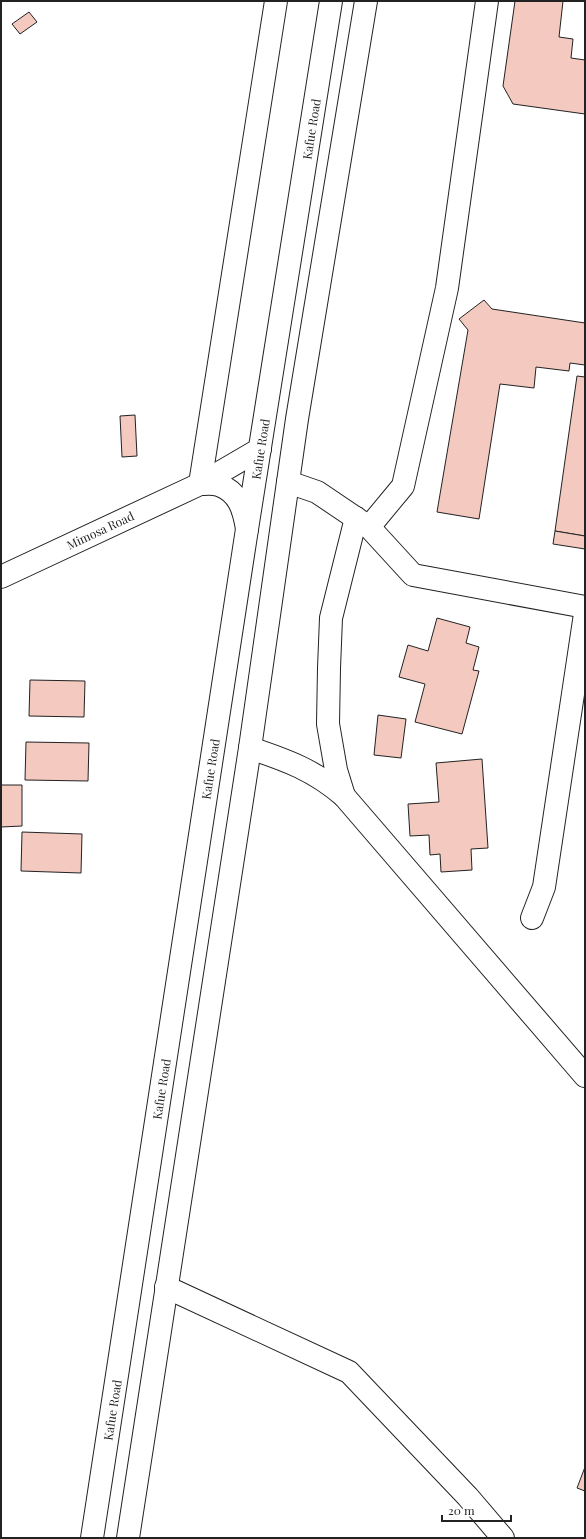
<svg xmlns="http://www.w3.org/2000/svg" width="586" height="1539" viewBox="0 0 586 1539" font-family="'Playfair Display',serif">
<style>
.building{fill:#f3c9c0;stroke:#222}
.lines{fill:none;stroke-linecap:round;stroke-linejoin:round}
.minor-casing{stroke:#222;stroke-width:24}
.highway-casing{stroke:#222;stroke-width:24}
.minor{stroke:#fff;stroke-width:22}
.highway{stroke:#fff;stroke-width:22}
.labels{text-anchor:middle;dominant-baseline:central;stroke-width:3;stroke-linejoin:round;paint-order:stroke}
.street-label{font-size:12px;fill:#222;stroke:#fff}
</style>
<rect width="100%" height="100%" fill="#fff"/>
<g class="building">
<path d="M515 1H563L559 37 573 39 571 58 585 60V114L513 104 503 86Z"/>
<path d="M29 12 37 22 20 34 12 24Z"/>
<path d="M484 300 492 309 585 323V365L570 363 569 371 536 367 534 388 500 384 479 519 437 512 468 330 459 319Z"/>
<path d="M577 376 585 377V536L555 531Z"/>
<path d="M135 415 137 456 122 457 120 416Z"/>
<path d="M555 531 585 536V549L553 544Z"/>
<path d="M437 618 470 627 466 643 479 647 473 670 479 671 462 734 415 722 425 684 399 677 408 645 428 651Z"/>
<path d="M30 680 85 681 84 717 29 716Z"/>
<path d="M378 715 406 719 401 758 374 755Z"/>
<path d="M26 742 89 743 88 781 25 780Z"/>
<path d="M482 759 488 848 471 849 472 870 441 872 440 854 430 855 429 835 410 836 408 804 439 802 436 763Z"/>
<path d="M1 785H22V826L1 827Z"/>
<path d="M22 832 82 834 81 873 21 871Z"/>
<path d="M585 1467V1491L577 1488Z"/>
</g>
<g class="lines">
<g class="minor-casing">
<g id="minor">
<path d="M288 482 317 492 369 527 413 575 585 607"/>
<path d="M200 484 276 1"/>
<path d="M200 484C205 484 213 483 219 485 239 492 244 510 247 529"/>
<path d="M369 527 403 486 447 288 487 1"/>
<path d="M1 577 200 484 260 449"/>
<path d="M250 748C286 760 314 770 344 796L585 1076"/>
<path d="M344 796 336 770 328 724 329 668 331 618 356 518"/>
<path d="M532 918 544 887 585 614"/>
<path d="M166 1287 349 1372 468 1497 503 1538"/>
</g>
</g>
<g class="highway-casing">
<g id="highway">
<path d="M92 1538 247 529 331 1"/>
<path d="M128 1538 250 748 297 419 366 1"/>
</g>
</g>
<use href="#minor" class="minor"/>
<use href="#highway" class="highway"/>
</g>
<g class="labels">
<g class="street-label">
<text transform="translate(311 129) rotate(-81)">Kafue Road</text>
<text transform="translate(260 449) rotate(-81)">Kafue Road</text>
<text transform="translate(100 530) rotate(-25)">Mimosa Road</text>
<text transform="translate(210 769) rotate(-81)">Kafue Road</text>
<text transform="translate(161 1089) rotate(-81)">Kafue Road</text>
<text transform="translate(112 1410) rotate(-81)">Kafue Road</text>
</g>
</g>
<rect width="586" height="1539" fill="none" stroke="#222222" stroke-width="4"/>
<path d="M442 1515v6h69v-6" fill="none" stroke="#222222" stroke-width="2"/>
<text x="448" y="1515" font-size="12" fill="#222222" stroke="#ffffff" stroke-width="3" paint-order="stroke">20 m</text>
</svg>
